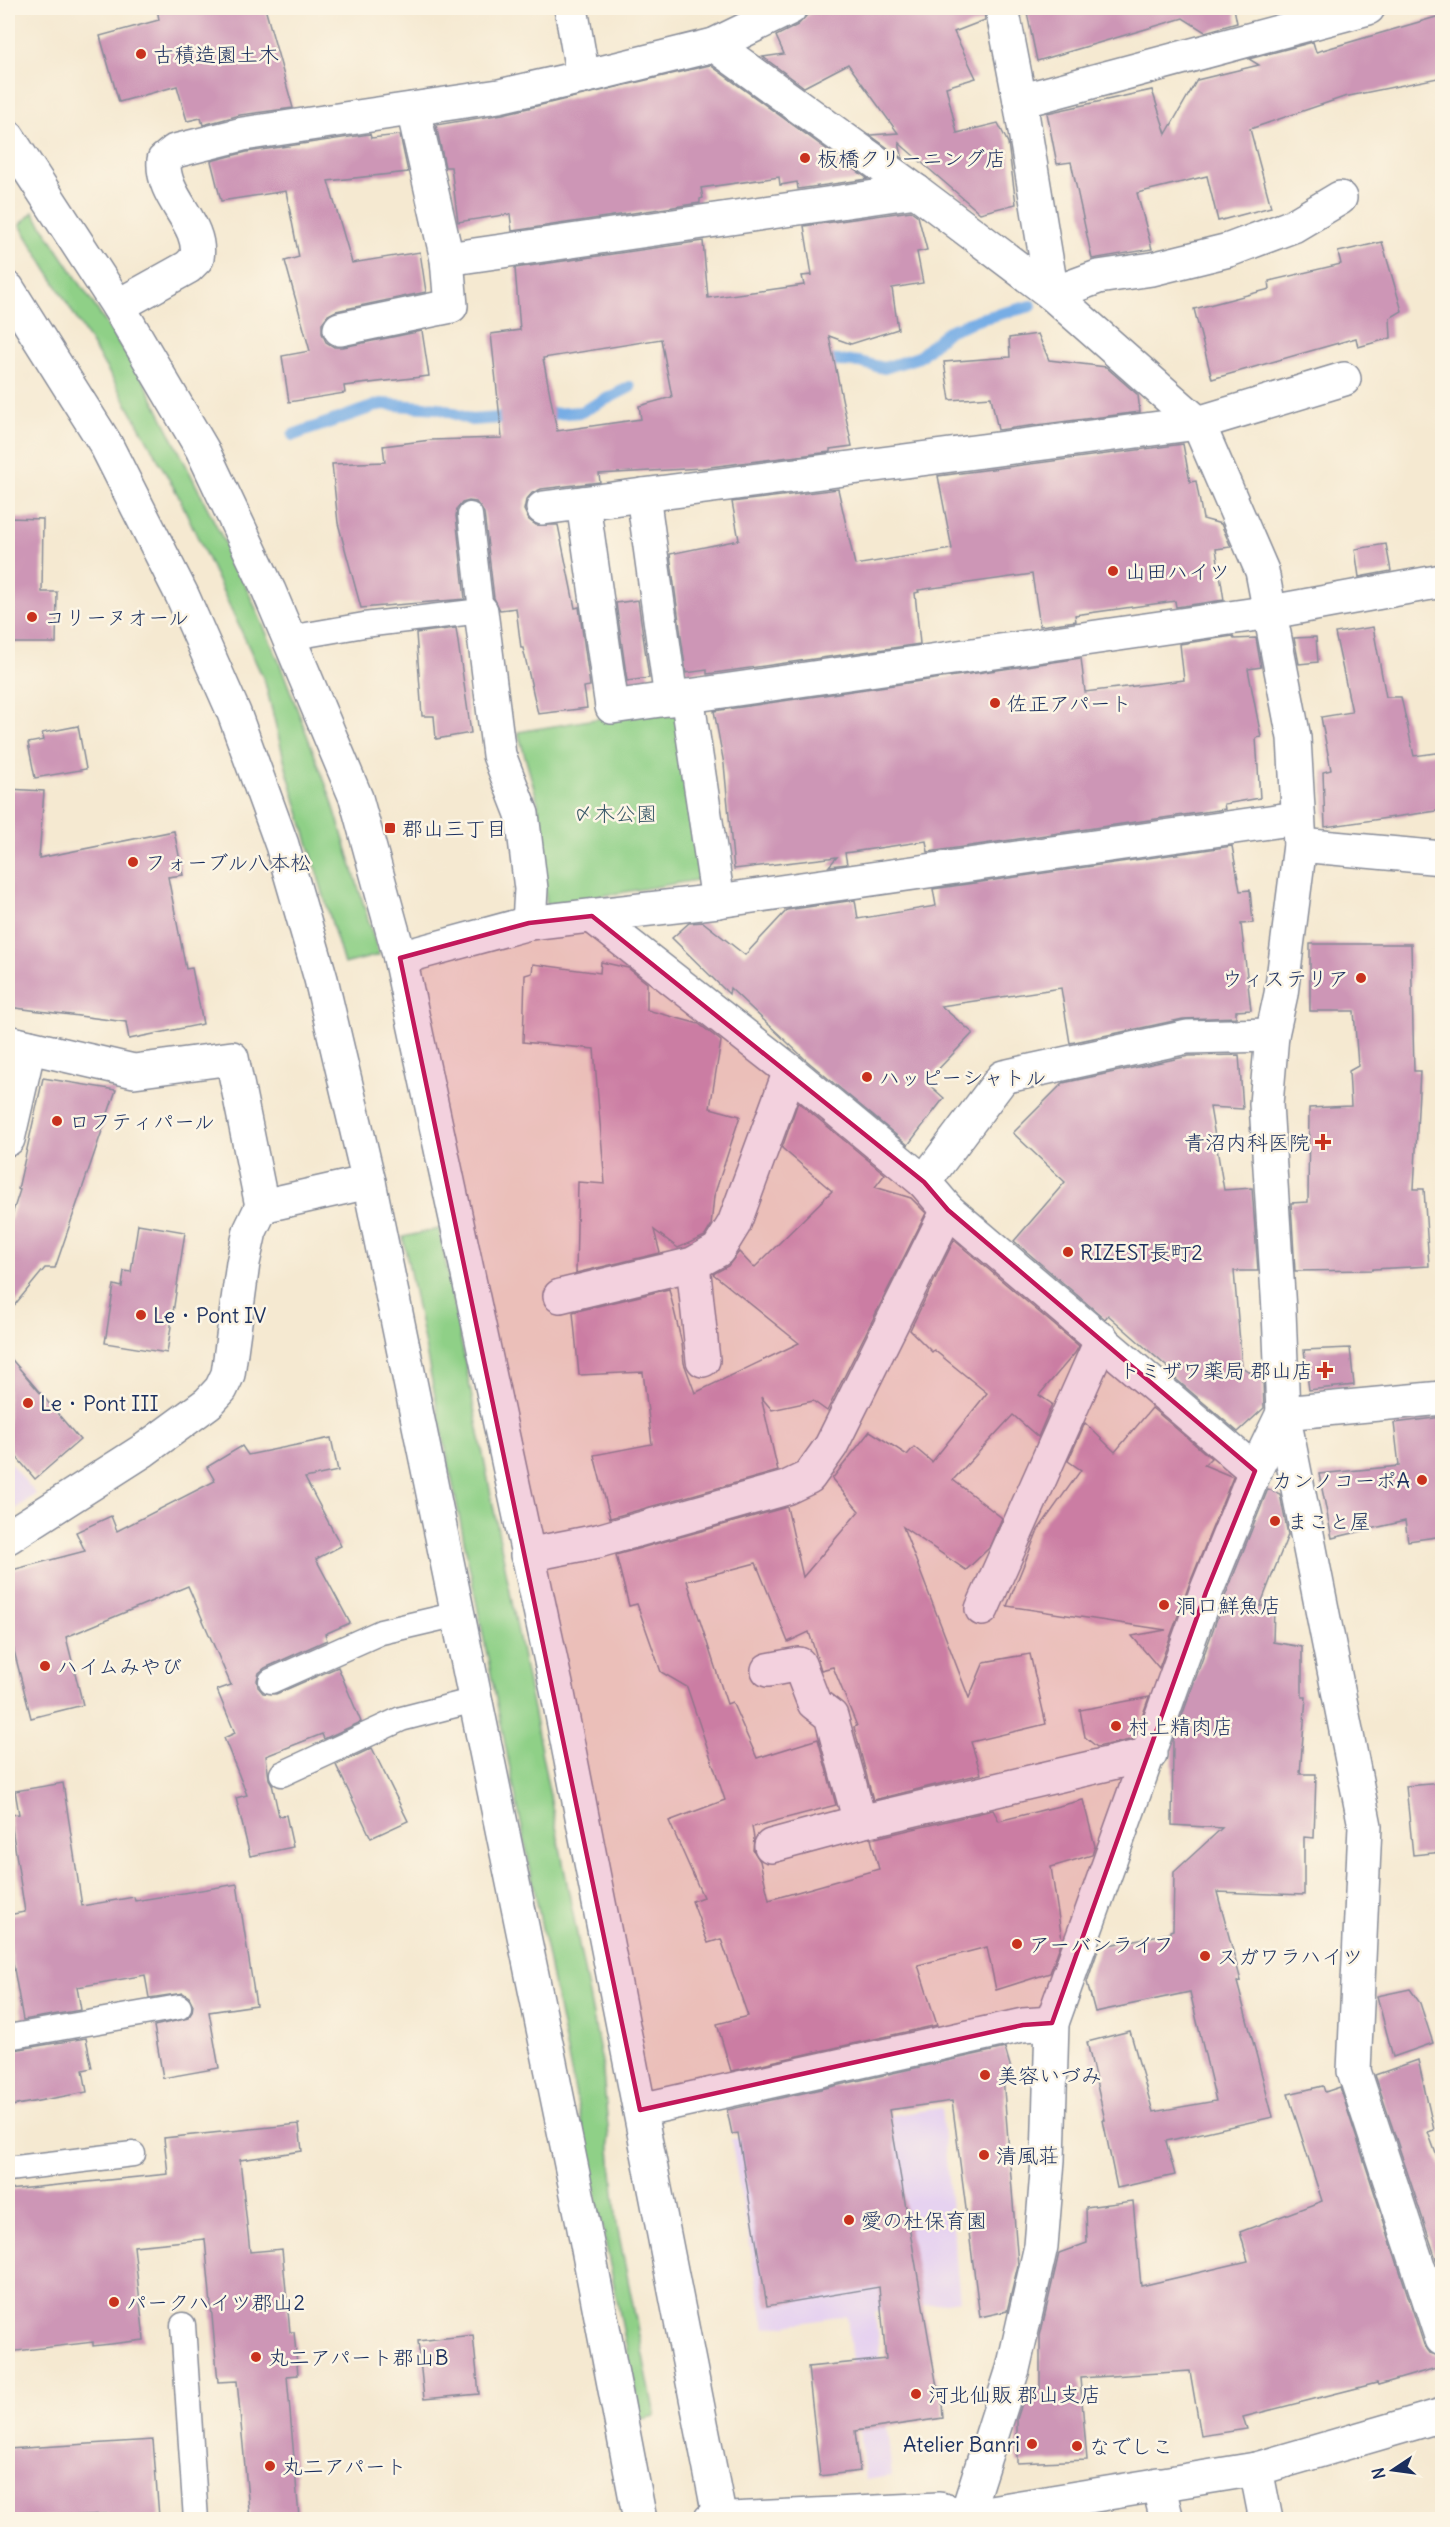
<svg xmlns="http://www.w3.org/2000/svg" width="1450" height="2527" viewBox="0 0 1450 2527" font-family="Delius,'Klee One',sans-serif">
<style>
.built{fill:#e6d2f0}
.green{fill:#8fd087;stroke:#558072;stroke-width:1.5}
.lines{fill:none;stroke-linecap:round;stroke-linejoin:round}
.stream{stroke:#77ade5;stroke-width:12}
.building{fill:#cd96b6;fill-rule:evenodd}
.service-casing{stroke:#888c98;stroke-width:27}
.minor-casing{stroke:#888c98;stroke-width:36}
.tertiary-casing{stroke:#888c98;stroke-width:36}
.service{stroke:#fff;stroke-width:24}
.minor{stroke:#fff;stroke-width:33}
.tertiary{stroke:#fff;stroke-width:33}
.marked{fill:#c2185b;fill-opacity:0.2;stroke:#c2185b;stroke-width:4.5;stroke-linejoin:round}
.poi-dot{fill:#c8321e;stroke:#fcf5e5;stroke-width:2}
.labels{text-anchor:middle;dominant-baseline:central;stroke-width:5;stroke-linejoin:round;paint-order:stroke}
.poi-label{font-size:21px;fill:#1b2f5e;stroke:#fcf5e5;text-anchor:start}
.park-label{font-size:21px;fill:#385768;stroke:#fcf5e5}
</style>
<rect width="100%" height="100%" fill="#fcf5e5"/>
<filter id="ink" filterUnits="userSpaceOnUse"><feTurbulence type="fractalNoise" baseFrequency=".0167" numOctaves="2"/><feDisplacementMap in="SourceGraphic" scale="12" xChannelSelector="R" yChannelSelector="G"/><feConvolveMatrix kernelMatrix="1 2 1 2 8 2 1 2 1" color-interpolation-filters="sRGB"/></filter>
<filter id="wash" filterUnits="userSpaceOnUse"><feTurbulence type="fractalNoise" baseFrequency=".008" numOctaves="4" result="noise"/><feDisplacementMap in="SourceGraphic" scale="24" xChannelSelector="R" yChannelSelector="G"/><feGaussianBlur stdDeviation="1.35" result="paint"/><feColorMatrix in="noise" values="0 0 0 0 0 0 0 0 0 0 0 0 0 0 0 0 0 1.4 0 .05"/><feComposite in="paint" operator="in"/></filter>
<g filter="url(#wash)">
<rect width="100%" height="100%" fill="#f5e9d1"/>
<g class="built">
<path d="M8 1460 36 1494 8 1514Z"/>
<path d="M941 2108 960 2300 875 2312 892 2476 865 2480 847 2316 765 2328 731 2139Z"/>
</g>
<g class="green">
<path d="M33 212 144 381 239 571 278 659 331 798 379 955 344 964 287 771 265 682 179 497 111 376 20 225Z"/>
<path d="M678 705 703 879 547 905 539 851 538 802 518 732Z"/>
<path d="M439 1229 602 2062 617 2225 655 2416 641 2419 403 1237Z"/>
</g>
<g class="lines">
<g class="stream">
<path d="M818 360 859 362 884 368 919 357 948 331 980 319 1031 306"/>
<path d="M538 415 581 412 630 387"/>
<path d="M293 435 381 404 439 408 471 420 515 417"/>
</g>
</g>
<g id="blocks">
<g class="building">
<path d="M157 8H265L293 108 240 115 203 125 201 118 187 121 177 86 119 102 100 36 159 20Z"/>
<path d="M821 8H984L985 20 954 32 976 78 946 87 957 133 998 123 1008 143 1016 204 980 213 899 143 903 159 870 135 898 133 848 64 804 87 763 57 784 54 776 36 798 25 807 15Z"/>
<path d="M1026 8H1234L1237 23 1205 32 1183 18 1037 61Z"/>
<path d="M1443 15V77L1344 97 1250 129 1271 207 1218 221 1207 176 1137 193 1152 249 1092 259 1071 162 1057 164 1047 113 1152 90 1166 134 1197 80 1259 65 1249 59 1313 42 1316 52Z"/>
<path d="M710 65 868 179 798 189 797 182 780 185 779 177 701 188 703 198 700 199V203L512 231 510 214 458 222 451 167H445L436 125 503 114Z"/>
<path d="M370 134 371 138 400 135 408 172 328 181 352 263 420 252 426 292 336 311 328 315 322 323V333L326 342 334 347H343L422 331 429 376 344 386 345 393 289 402 282 356 310 351 285 261 299 257 286 191 221 201 211 161 247 152Z"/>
<path d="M911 211 918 216 927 250 917 252 923 283 892 288 898 329 851 344 829 336 852 446 830 449V452L702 468 599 474 600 482 541 489 532 493 526 500 524 510 529 520 536 525H558L575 608 579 607 590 686 584 687 587 708 538 714 523 648H521L516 608 500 610 494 598 484 513 476 502 469 501 462 503 457 509 456 516 465 599 361 608 338 523 332 464 385 462 383 446 431 440 502 438 491 334 520 330 515 268 703 241 708 298 804 285 802 276 812 275 804 226ZM661 339 672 397 639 406 641 419 557 431 543 358Z"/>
<path d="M1382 242 1402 311 1390 318 1391 338 1358 347 1356 338 1212 379 1194 309 1270 289 1269 281 1341 264 1338 252Z"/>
<path d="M1038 334 1049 360 1106 367 1138 395 1140 412 998 430 991 397 950 400 944 362 1010 357 1009 338Z"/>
<path d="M1183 444 1190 482 1196 481 1203 519 1221 524 1231 547 1216 549 1224 600 1176 607 1175 601 1075 615 1076 621 1040 626 1032 574 918 590 919 592 915 593 920 644 707 674V670L686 673 670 554 739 540 732 502 838 489 855 565 952 549 938 476Z"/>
<path d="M8 518 43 519 42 592H57L56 643H8Z"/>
<path d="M1386 544 1391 571 1359 577 1355 549Z"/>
<path d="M638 600 649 678 627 681 616 603Z"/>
<path d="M1373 627 1386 697H1401L1414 756 1443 752V810L1325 827 1323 772 1331 770 1321 717 1352 712 1335 633Z"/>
<path d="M456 628 471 733 436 739 434 716H422L416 633Z"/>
<path d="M1233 636 1234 639 1256 638 1261 667 1248 669 1261 737 1256 738 1260 798 1224 804 1225 809 928 852 926 841 845 853 847 864 829 866 837 857 734 869 724 764 714 711 1081 658 1085 692 1184 680 1180 644Z"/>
<path d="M1316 637 1318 662 1299 664 1294 638Z"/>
<path d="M78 726 86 769 35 778 28 743 44 740 42 733Z"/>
<path d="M8 789 44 791 39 858 174 831 183 875 168 877 186 969 192 968 203 1024 129 1039 126 1022 8 1007Z"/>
<path d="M1232 846 1240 891 1250 890 1253 923 1241 924 1251 1010 1236 1011V1017L1183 1019 1070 1043 1061 988 941 1006 973 1033 926 1082 944 1098 908 1145 806 1060 730 988 729 994 672 938 689 923 703 922 745 955 787 910 855 900 858 919 936 906 933 889Z"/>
<path d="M1310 944H1411L1414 1071H1420L1414 1189H1424L1429 1266 1373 1269 1372 1270 1295 1271 1291 1203 1308 1202 1309 1108 1351 1106 1349 1071 1358 1066 1354 1011H1310Z"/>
<path d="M601 962 628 968 647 983V1010L699 1024 721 1041 710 1108 740 1116 714 1196 711 1226 705 1236 678 1248 654 1230 660 1253 576 1273 578 1182 605 1184 594 1049 523 1042 525 975 532 973 533 964 600 973Z"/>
<path d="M1239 1055 1243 1109 1210 1107 1224 1190 1252 1188 1258 1271H1234L1242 1367 1263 1381 1264 1408 1238 1432 1171 1375 1174 1373 1108 1315 1105 1319 1014 1241 1065 1182 1013 1133 1063 1083 1189 1056Z"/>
<path d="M43 1078 116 1090 55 1268H45L8 1313V1227L20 1190 18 1189Z"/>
<path d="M798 1102 885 1174 875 1187 911 1198 926 1213 827 1411 813 1401 772 1410 761 1397 778 1471 610 1518 594 1455 652 1444 643 1372 579 1375 573 1312 669 1289 682 1344 684 1363 695 1393 799 1343 713 1274 728 1266 739 1252 754 1268 832 1191 782 1148Z"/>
<path d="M138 1224 185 1232 167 1353 105 1343 114 1285 122 1287 124 1271 131 1272Z"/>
<path d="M954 1240 1079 1346 1075 1353 1039 1395 1052 1404 1038 1437 1013 1415 953 1480 1002 1518 989 1548 966 1570 903 1527 969 1698 984 1662 1030 1654 1046 1724 971 1742 981 1774 873 1800 854 1727 857 1726 833 1667 821 1670 809 1632 788 1642 756 1563 687 1581 727 1704 732 1702 757 1758 818 1739 836 1805 752 1827 754 1838 753 1850 760 1861 769 1900 879 1869 871 1839 993 1810 999 1821 1083 1800 1095 1846 1092 1855 1051 1867 1062 1940 1050 1973 996 1990 987 1947 918 1965 937 2025 731 2071 717 2024 748 2016 721 1939 708 1943 692 1901 703 1897 669 1821 725 1800 687 1687 661 1672 637 1604 629 1606 616 1555 787 1507 803 1577 859 1511 832 1479 870 1431 907 1455 914 1447 932 1462 987 1393 934 1350 932 1352 910 1330Z"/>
<path d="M1350 1348 1354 1385 1309 1390 1304 1350Z"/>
<path d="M8 1355 80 1440 35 1479 8 1447Z"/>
<path d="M1152 1408 1211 1458 1204 1465 1233 1477 1189 1585 1159 1668 1132 1636 1166 1630 1007 1606 1038 1530 1081 1470 1068 1461 1085 1423 1115 1452Z"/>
<path d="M1443 1417V1536L1408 1541 1405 1521 1332 1538 1319 1474 1399 1466 1394 1423Z"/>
<path d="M331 1438 338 1471 305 1478 341 1546 316 1559 350 1623 325 1634 327 1640 265 1668 259 1673 257 1680 258 1687 263 1693 276 1694 338 1667 361 1722 324 1739 322 1734 266 1756 269 1779 272 1784 279 1816 286 1815 293 1847 250 1856 236 1798 247 1795 224 1738 235 1733 217 1690 231 1685 188 1586 66 1637 83 1705 31 1718 8 1627V1571L85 1551 76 1532 111 1516 117 1531 215 1481 207 1467 242 1446 248 1455Z"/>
<path d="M1268 1489 1280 1494 1288 1535 1260 1606 1274 1607 1273 1642 1302 1647V1697H1306L1300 1774H1316L1314 1838 1304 1837V1895L1217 1892 1241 1981 1237 1982 1273 2117 1166 2141 1175 2175 1117 2188 1103 2120H1105L1087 2042 1130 2031 1153 2112 1216 2101 1190 1992 1095 2012 1087 1982 1099 1947 1170 1933V1931L1173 1930 1174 1872 1222 1828 1172 1825 1173 1741 1224 1599Z"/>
<path d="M1149 1697 1134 1739 1097 1747 1085 1737 1080 1710Z"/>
<path d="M372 1748 408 1821 371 1838 336 1765Z"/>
<path d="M63 1783 82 1906 134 1897 135 1901 237 1884 256 2005 209 2012 219 2068 163 2078 154 2026 188 2018 192 2012 193 2005 189 1997 183 1993 149 1998 145 1975 77 1987 81 2010 23 2020 8 1935V1915L25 1912 10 1815 19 1814 15 1791Z"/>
<path d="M1443 1783V1852L1413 1855 1406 1786Z"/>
<path d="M1410 1989 1420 2003 1433 2043 1393 2057 1377 1996Z"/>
<path d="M86 2038 92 2068 83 2070 87 2092 11 2106 8 2082V2051Z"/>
<path d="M1005 2048 1013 2076 1003 2077 1018 2265 1007 2311 980 2317 952 2101 889 2110 937 2387H941L943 2418 855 2431 860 2471 820 2476 808 2367 886 2359 879 2287 767 2306 738 2133 732 2134 727 2110Z"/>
<path d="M1418 2060 1434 2130 1428 2132 1443 2173V2280L1375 2075Z"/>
<path d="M1323 2086 1325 2092 1340 2087 1424 2345 1430 2353 1443 2357V2366L1378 2385 1377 2383 1243 2417 1247 2429 1201 2436 1190 2371 1080 2378 1087 2460 1017 2463V2419L1027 2388H1040V2336L1059 2253 1087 2243 1086 2207 1133 2201 1141 2286 1248 2261 1240 2232 1322 2201 1288 2094Z"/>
<path d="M299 2124 302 2151 240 2160 250 2252 282 2249 290 2332H294L298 2375 287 2376 299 2517 250 2520 237 2381 218 2382 205 2239 134 2246 144 2340 93 2346V2342L8 2352V2190L168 2174 164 2138Z"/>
<path d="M473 2335 479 2394 424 2399 418 2341Z"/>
<path d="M153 2440 159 2517 107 2520V2514L8 2519V2449Z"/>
</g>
</g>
</g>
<g filter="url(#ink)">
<use href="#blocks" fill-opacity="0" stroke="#888c98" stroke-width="1.5"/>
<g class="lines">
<g class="service-casing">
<g id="service">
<path d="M289 638 364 625 481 611 470 515"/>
<path d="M271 1681 381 1632 458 1614"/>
<path d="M282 1774 401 1719 475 1700"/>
<path d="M8 2037 179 2007"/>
<path d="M8 2169 133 2154"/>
<path d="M183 2325 196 2520"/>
</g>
</g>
<g class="minor-casing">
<g id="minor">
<path d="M571 8 583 77"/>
<path d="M1002 8 1020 101 1052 294 1098 277 1152 269 1229 250 1293 226 1340 198"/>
<path d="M714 45 916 191 1052 294 1198 423 1262 571 1294 738 1300 845 1281 994 1272 1035 1266 1104 1279 1311 1283 1413 1365 1826 1354 2071 1442 2339"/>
<path d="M1020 101 1368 8"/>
<path d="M447 259 916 191"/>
<path d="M118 306 188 267 197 258C203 222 161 199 164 160L175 151 243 134 499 96 596 74 714 45 790 8"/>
<path d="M340 329 451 306 447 259 413 109"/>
<path d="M643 495 671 699"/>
<path d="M583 503 612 707 1271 612 1442 581"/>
<path d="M543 508 1198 423 1344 379"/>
<path d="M481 611 499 755 522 814 531 889 529 923"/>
<path d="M687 696 718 901"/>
<path d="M1300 845 1442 858"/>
<path d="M592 916 790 1071 924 1182 948 1210 1255 1471"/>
<path d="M400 958 529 923 718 901 1297 818"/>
<path d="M8 1042 134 1071 232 1058 262 1206 250 1231 243 1263 228 1374 221 1389 208 1403 144 1450 8 1537"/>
<path d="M8 1139 29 1047"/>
<path d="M924 1182 1003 1077 1187 1037 1272 1035"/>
<path d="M262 1206 369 1182"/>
<path d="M693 1264 703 1360"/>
<path d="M560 1296 693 1264 718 1250 734 1224 790 1071"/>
<path d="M1283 1413 1442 1398"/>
<path d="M527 1555 598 1541 786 1488 809 1477 831 1446 948 1210"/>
<path d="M982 1609 1102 1339"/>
<path d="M768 1670 799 1664 814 1703 831 1716 860 1822"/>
<path d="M771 1846 860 1822 1150 1754"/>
<path d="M640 2110 1023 2025 1052 2023"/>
<path d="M1256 2469 1266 2520"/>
<path d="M1158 2484 1167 2520"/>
<path d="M710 2520 939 2509 966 2516"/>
<path d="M967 2520 966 2516 1013 2369 1041 2246 1048 2160 1052 2023 1206 1592 1255 1471 1283 1413"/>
</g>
</g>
<g class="tertiary-casing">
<g id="tertiary">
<path d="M8 137 118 306 202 449 269 591 356 798 400 958 557 1689 720 2520"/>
<path d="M8 289 105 443 182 595 234 713 282 845 321 979 369 1182 583 2223 640 2520"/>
<path d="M966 2516 1256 2469 1442 2415"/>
</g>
</g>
<use href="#service" class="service"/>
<use href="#minor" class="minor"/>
<use href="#tertiary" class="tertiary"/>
</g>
</g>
<path class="marked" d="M592 916 924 1182 948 1210 1255 1471 1206 1592 1052 2023 1023 2025 640 2110 400 958 529 923Z"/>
<g class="poi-dot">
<circle cx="141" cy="54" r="6"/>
<circle cx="805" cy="158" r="6"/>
<circle cx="1113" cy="571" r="6"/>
<circle cx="32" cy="617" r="6"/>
<circle cx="995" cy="703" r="6"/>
<rect x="384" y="822" width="12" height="12" rx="3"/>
<circle cx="133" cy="862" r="6"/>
<circle cx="1361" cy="978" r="6"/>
<circle cx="867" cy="1077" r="6"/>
<circle cx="57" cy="1121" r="6"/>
<path d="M1320 1133h6v6h6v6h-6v6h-6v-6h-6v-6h6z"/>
<circle cx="1068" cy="1252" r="6"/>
<circle cx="141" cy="1315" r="6"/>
<path d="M1322 1361h6v6h6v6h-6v6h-6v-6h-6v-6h6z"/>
<circle cx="28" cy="1403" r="6"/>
<circle cx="1422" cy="1480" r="6"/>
<circle cx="1275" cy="1521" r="6"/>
<circle cx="1164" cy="1605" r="6"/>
<circle cx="45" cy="1666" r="6"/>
<circle cx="1116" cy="1726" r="6"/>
<circle cx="1017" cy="1944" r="6"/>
<circle cx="1205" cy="1956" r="6"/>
<circle cx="985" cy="2075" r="6"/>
<circle cx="984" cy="2155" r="6"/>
<circle cx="849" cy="2220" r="6"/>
<circle cx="114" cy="2302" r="6"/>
<circle cx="256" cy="2357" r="6"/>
<circle cx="916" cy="2394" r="6"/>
<circle cx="1032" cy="2444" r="6"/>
<circle cx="1077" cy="2446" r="6"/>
<circle cx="270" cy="2466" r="6"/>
</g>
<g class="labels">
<g class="poi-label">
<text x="153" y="54">古積造園土木</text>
<text x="817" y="158">板橋クリーニング店</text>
<text x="1125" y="571">山田ハイツ</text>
<text x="44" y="617">コリーヌオール</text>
<text x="1007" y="703">佐正アパート</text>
<text x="402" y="828">郡山三丁目</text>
<text x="145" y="862">フォーブル八本松</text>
<text x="1349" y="978" text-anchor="end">ウィステリア</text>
<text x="879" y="1077">ハッピーシャトル</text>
<text x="69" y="1121">ロフティパール</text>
<text x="1310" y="1142" text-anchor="end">青沼内科医院</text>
<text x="1080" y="1252">RIZEST長町2</text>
<text x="153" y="1315">Le・Pont IV</text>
<text x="1313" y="1370" text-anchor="end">トミザワ薬局 郡山店</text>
<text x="40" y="1403">Le・Pont III</text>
<text x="1410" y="1480" text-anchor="end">カンノコーポA</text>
<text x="1287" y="1521">まこと屋</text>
<text x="1176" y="1605">洞口鮮魚店</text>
<text x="57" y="1666">ハイムみやび</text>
<text x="1128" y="1726">村上精肉店</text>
<text x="1029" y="1944">アーバンライフ</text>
<text x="1217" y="1956">スガワラハイツ</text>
<text x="997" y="2075">美容いづみ</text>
<text x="996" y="2155">清風荘</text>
<text x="861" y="2220">愛の杜保育園</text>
<text x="126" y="2302">パークハイツ郡山2</text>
<text x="268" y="2357">丸二アパート郡山B</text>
<text x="928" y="2394">河北仙販 郡山支店</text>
<text x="1020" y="2444" text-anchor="end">Atelier Banri</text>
<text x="1089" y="2446">なでしこ</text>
<text x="282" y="2466">丸二アパート</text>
</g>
<g class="park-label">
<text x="615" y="813">〆木公園</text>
</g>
</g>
<rect width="1450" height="2527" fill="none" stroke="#fcf5e5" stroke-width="30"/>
<g transform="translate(1393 2470) rotate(257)" stroke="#fcf5e5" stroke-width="4.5" paint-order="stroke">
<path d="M0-4.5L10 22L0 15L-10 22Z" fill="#1b2f5e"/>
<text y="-9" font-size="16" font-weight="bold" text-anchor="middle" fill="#1b2f5e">N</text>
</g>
</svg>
